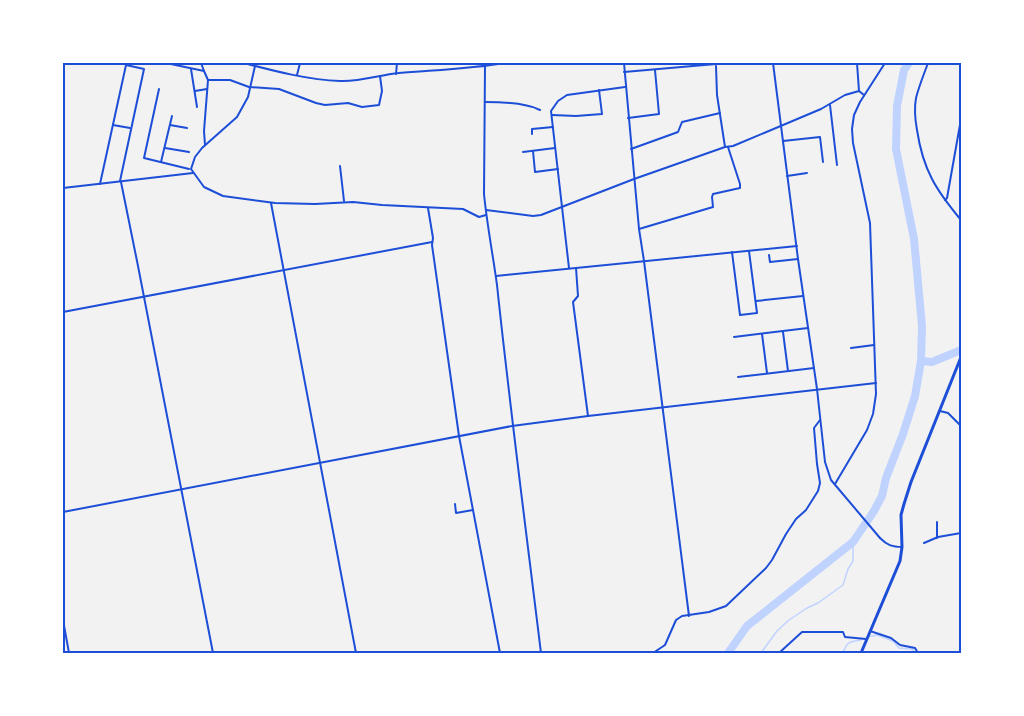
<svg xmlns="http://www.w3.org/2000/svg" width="1024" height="716" viewBox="0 0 1024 716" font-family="'Titillium Web',sans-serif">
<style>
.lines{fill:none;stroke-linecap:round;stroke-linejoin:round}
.stream{stroke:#bfd3fe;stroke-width:1.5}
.river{stroke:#bfd3fe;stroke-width:8}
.minor{stroke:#1d4ed8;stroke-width:2}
.tertiary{stroke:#1d4ed8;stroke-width:2}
.primary{stroke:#1d4ed8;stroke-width:3}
.neatline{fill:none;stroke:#1d4ed8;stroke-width:2}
</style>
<rect width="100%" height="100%" fill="#f2f2f2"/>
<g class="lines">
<g class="stream">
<path d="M868 637 877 635 893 641 899 648 912 649 915 653"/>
<path d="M761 653 777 631 789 620 807 608 818 603 843 585 848 569 853 561V542"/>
<path d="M843 653C847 641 850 642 861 640"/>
</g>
<g class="river">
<path d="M921 361 932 362 961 350"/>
<path d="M728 653 747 626 853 542 874 511 882 496 886 478 903 434 915 396 921 361 922 326 914 239 896 149 897 106 904 70 909 63"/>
</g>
<g class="minor">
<path d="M166 63 204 71 201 63"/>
<path d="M624 63 639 229 644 261 689 616"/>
<path d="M857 63 859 91"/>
<path d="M928 63C924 74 919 86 916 98 914 109 915 119 917 130 923 170 936 190 961 220"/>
<path d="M255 66 248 97 237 117 202 148 195 157 191 169 204 187 223 196 275 203 315 204 353 202 382 205 463 209 479 217 486 215"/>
<path d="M485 66 484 194C487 225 493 255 497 285 510 408 526 530 541 653"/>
<path d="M716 66 717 95 725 147"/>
<path d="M191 69 197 107"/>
<path d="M204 71 208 80H230L249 87 279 89 316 103 325 105 348 103 362 107 379 105 382 91 380 76"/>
<path d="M624 72 716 64"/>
<path d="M396 74 397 63"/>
<path d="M159 89 144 158 189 169"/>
<path d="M195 91 207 89"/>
<path d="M485 102C501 102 526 103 540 110"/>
<path d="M830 105 837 165"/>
<path d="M552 115 576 116 602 114 599 90"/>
<path d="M628 118 659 114 655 70"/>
<path d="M113 125 130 128"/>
<path d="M170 125 187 128"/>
<path d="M532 134V129L553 127"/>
<path d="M783 141 820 137 823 162"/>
<path d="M205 145 204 131 208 80"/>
<path d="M165 148 189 152"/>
<path d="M631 149 678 132 682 122 720 113"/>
<path d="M533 151 535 172 558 169"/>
<path d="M523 152 555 148"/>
<path d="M161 162 172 116"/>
<path d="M340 166 344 201"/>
<path d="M787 176 807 173"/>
<path d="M121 182 138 266 213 653"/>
<path d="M100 184 126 65 144 69 120 181"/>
<path d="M63 188 193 173"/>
<path d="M945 200 947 198 961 119"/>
<path d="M271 203 356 653"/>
<path d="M428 208 433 238 432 245 459 436 500 653"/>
<path d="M486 210 533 216 541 215 634 179 725 147 733 146 821 109 845 95 859 91 864 95"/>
<path d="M639 229 713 207 712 197 713 194 740 188V184L728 147"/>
<path d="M732 252 740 315 757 313 749 251"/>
<path d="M769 255 770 262 798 259"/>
<path d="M569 268 551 111 558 101 567 95 625 87"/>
<path d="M576 268 578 296 573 302 588 416"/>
<path d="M496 276 797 246"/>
<path d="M756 301 803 296"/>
<path d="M63 312 432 242"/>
<path d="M783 332 788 371"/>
<path d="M762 334 767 373"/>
<path d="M734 337 808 328"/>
<path d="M851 348 874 345"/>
<path d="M738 377 814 368"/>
<path d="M940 411 948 413 961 426"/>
<path d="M835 484 867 430 873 414 876 394 870 223 853 143 852 129 854 115 860 102 885 63"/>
<path d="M455 504 456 513 473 510"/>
<path d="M880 538C887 545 892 547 902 547"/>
<path d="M937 538V522"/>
<path d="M924 543 938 537 961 533"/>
<path d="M870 631 891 638 900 645 915 648 918 653"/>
<path d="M653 653 665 645 676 620 682 616 709 612 726 606 766 568 772 560 786 534 796 519 806 510 818 491 820 483 817 464 814 428 820 420"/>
<path d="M779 653 802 632H843L845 637 866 639"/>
</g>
<g class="tertiary">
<path d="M244 63C274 71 309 80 340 81 360 82 379 75 399 73 435 70 470 69 505 63"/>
<path d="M773 63 798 259 817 389 825 462 831 480 880 538"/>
<path d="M297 75 300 63"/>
<path d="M63 512 512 426 588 416 876 383"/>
<path d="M63 620 69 653"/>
</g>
<path class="primary" d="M861 653 900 561 902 547 901 515 904 504 911 482 961 357"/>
</g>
<rect width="1024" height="716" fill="none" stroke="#ffffff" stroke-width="129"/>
<rect x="64" y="64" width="896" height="588" class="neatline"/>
</svg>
